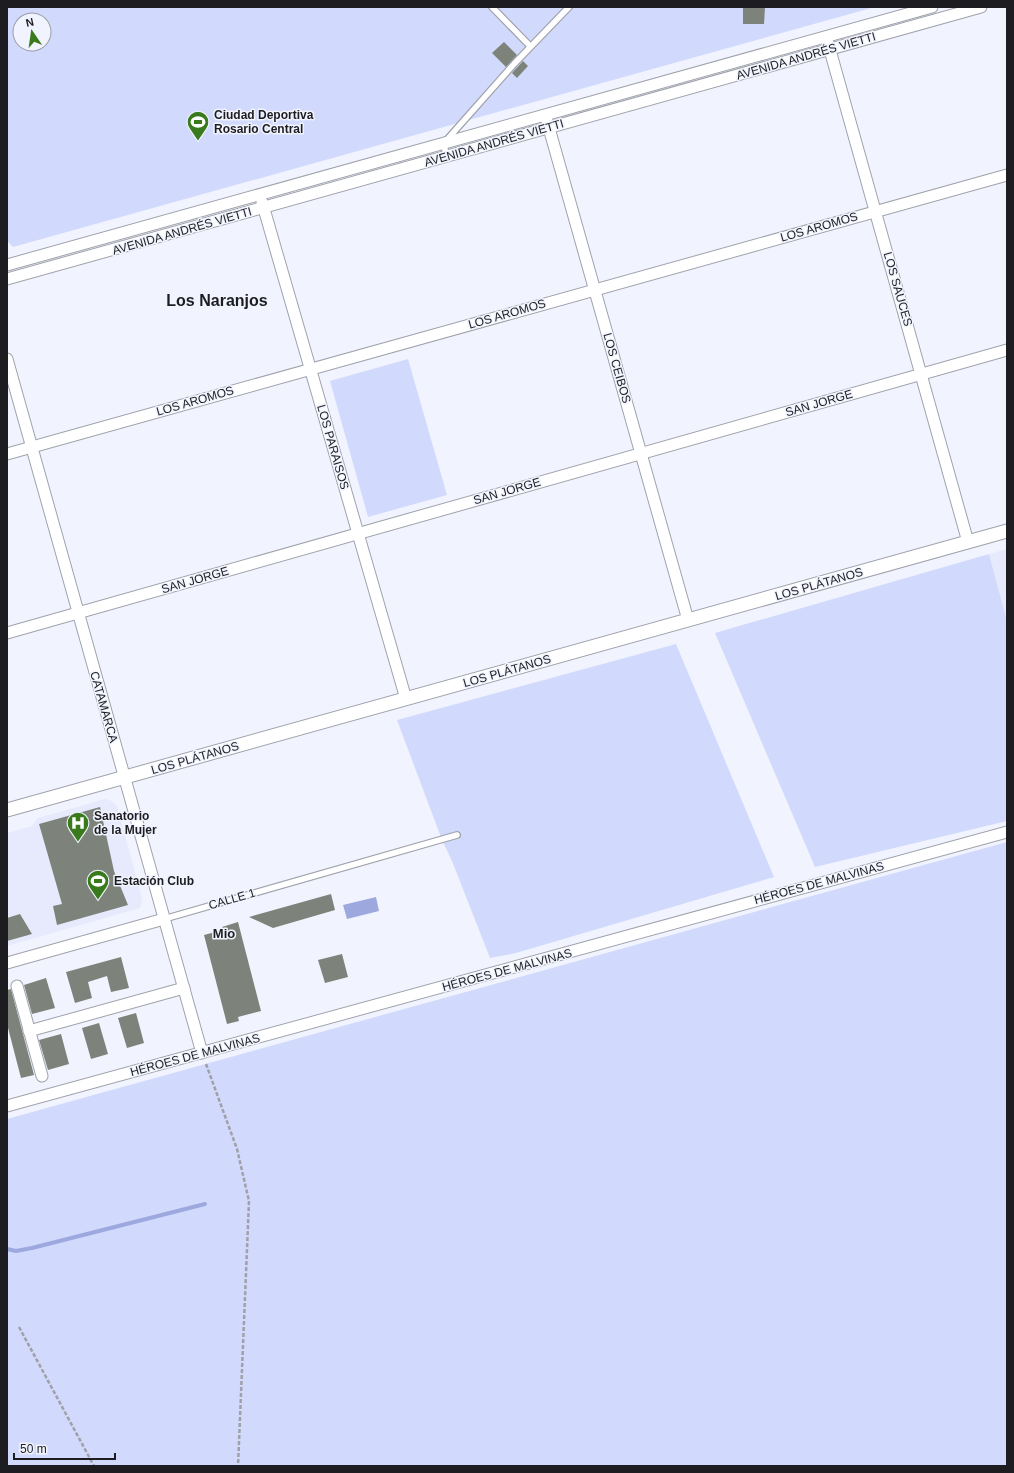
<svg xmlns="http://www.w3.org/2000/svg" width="1014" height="1473" viewBox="0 0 1014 1473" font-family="Helvetica,sans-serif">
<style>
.built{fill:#e6eafc}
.green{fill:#d1dafc;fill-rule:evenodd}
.water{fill:#9da9de}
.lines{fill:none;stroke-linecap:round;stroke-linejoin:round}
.stream{stroke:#9da9de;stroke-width:4}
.building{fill:#7d837b}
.service-casing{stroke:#a0a3ac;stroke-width:8}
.minor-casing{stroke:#a0a3ac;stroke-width:13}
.tertiary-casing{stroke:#a0a3ac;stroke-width:15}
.path{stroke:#9fa0a8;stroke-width:2.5;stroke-dasharray:4 2;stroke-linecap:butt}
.service{stroke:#fff;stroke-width:5.5}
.minor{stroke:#fff;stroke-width:11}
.tertiary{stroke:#fff;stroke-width:13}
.labels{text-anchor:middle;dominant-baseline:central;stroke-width:3;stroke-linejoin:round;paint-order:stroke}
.street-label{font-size:12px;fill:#1d1d21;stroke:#f1f4fe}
.poi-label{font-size:12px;font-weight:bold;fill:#1d1d21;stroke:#f1f4fe;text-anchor:start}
.neighbourhood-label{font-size:13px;font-weight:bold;fill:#1d1d21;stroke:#f1f4fe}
.district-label{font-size:16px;font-weight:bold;fill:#1d1d21;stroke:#f1f4fe}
</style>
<rect width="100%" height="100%" fill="#f1f4fe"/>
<g class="built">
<path d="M1007 549V621L989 554Z"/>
<path d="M105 799 112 801 117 806 142 898 140 908 7 946V833L32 826 38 818Z"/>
</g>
<g class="green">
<path d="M7 7H875L13 247 7 241ZM20 20H44V44H20Z"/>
<path d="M408 359 447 495 368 517 330 381Z"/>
<path d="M989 554 1007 621V821L815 867 715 633Z"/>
<path d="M676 644 774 877 516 953 490 958 452 861 442 840 397 720Z"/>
<path d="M1007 842V1466H7V1119Z"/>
</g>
<path class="water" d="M376 897 379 911 347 919 343 905Z"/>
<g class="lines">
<path class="stream" d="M7 1249 16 1251 32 1248 205 1204"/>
</g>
<g class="building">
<path d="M743 7H765L764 24H743Z"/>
<path d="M504 42 517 55 506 67 492 53Z"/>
<path d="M523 61 528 66 517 78 512 73Z"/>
<path d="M100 807 114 871 128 905 57 925 53 906 62 904 39 824Z"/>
<path d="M331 894 335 910 273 928 249 917Z"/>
<path d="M20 914 32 934 7 941V918Z"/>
<path d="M238 922 261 1011 238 1017 239 1021 227 1024 204 935 223 930 222 927Z"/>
<path d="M342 954 348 977 325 983 318 960Z"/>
<path d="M121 957 129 988 111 992 107 976 88 982 92 998 75 1003 66 972Z"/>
<path d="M46 978 55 1008 32 1014 24 985Z"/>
<path d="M11 989 34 1075 21 1078 7 1024V990Z"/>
<path d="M136 1013 144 1043 127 1048 118 1018Z"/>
<path d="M99 1023 108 1054 91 1059 82 1028Z"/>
<path d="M61 1034 69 1064 48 1070 39 1040Z"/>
</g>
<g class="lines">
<g class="service-casing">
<g id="service">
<path d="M492 7 530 46"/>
<path d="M446 156 444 143 514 64 569 7"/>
<path d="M164 919 457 835"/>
</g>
</g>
<g class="minor-casing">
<g id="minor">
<path d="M828 43 968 542"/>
<path d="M547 121 688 620"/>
<path d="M262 202 406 699"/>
<path d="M7 265 932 7"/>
<path d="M7 279 981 7"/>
<path d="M7 359 202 1053"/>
<path d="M7 454 1007 175"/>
<path d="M7 633 1007 350"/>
<path d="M7 963 164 919"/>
<path d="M17 986 42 1076"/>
<path d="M29 1031 184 988"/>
<path d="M7 1106 1007 832"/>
</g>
</g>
<g class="tertiary-casing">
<path id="tertiary" d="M7 810 1007 531"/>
</g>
<g class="path">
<path d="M206 1064 237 1149 249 1201 238 1466"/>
<path d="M19 1327 94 1466"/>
</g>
<use href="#service" class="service"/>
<use href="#minor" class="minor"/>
<use href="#tertiary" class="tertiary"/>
</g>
<defs>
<g id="stadium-pin" transform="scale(1.15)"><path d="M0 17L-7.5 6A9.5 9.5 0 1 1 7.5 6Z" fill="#397b1c" stroke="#f1f4fe"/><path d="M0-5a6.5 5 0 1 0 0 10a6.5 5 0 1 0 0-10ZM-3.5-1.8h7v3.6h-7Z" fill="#fff"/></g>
<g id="hospital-pin" transform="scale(1.15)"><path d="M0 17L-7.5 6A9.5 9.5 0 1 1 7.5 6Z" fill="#397b1c" stroke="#f1f4fe"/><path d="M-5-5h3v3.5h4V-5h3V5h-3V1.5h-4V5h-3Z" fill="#fff"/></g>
</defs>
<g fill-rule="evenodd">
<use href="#stadium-pin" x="198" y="122"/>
<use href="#hospital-pin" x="78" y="823"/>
<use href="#stadium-pin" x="98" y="881"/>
</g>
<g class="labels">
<g class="street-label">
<text transform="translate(806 56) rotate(-16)">AVENIDA ANDRÉS VIETTI</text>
<text transform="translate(494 143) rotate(-16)">AVENIDA ANDRÉS VIETTI</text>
<text transform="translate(819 227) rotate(-16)">LOS AROMOS</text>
<text transform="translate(182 231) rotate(-16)">AVENIDA ANDRÉS VIETTI</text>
<text transform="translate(898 289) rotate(74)">LOS SAUCES</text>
<text transform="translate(507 314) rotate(-16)">LOS AROMOS</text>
<text transform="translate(617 368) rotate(74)">LOS CEIBOS</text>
<text transform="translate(195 401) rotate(-16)">LOS AROMOS</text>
<text transform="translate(819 403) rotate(-16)">SAN JORGE</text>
<text transform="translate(333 447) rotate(74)">LOS PARAISOS</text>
<text transform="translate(507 491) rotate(-16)">SAN JORGE</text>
<text transform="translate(195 580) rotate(-16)">SAN JORGE</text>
<text transform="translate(819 584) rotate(-16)">LOS PLÁTANOS</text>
<text transform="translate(507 671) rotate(-16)">LOS PLÁTANOS</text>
<text transform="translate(104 707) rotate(74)">CATAMARCA</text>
<text transform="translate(195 758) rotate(-16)">LOS PLÁTANOS</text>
<text transform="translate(819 883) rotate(-15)">HÉROES DE MALVINAS</text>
<text transform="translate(232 899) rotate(-16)">CALLE 1</text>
<text transform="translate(507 970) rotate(-15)">HÉROES DE MALVINAS</text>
<text transform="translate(195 1055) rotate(-15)">HÉROES DE MALVINAS</text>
</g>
<g class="poi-label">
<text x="214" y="115">Ciudad Deportiva<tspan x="214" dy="14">Rosario Central</tspan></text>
<text x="94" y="816">Sanatorio<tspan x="94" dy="14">de la Mujer</tspan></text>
<text x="114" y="881">Estación Club</text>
</g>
<g class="neighbourhood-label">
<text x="224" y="933">Mio</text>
</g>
<g class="district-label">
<text x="217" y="300">Los Naranjos</text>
</g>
</g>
<rect width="1014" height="1473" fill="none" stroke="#1d1d21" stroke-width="16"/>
<g transform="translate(32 32) rotate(347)"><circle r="19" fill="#f1f4fe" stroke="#9c9ea6"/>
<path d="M0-3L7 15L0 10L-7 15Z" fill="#397b1c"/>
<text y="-6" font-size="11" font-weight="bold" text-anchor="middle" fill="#1d1d21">N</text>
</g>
<path d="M14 1453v6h101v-6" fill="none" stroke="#1d1d21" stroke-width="2"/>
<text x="20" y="1453" font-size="12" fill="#1d1d21" stroke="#f1f4fe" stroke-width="3" paint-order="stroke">50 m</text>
</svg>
